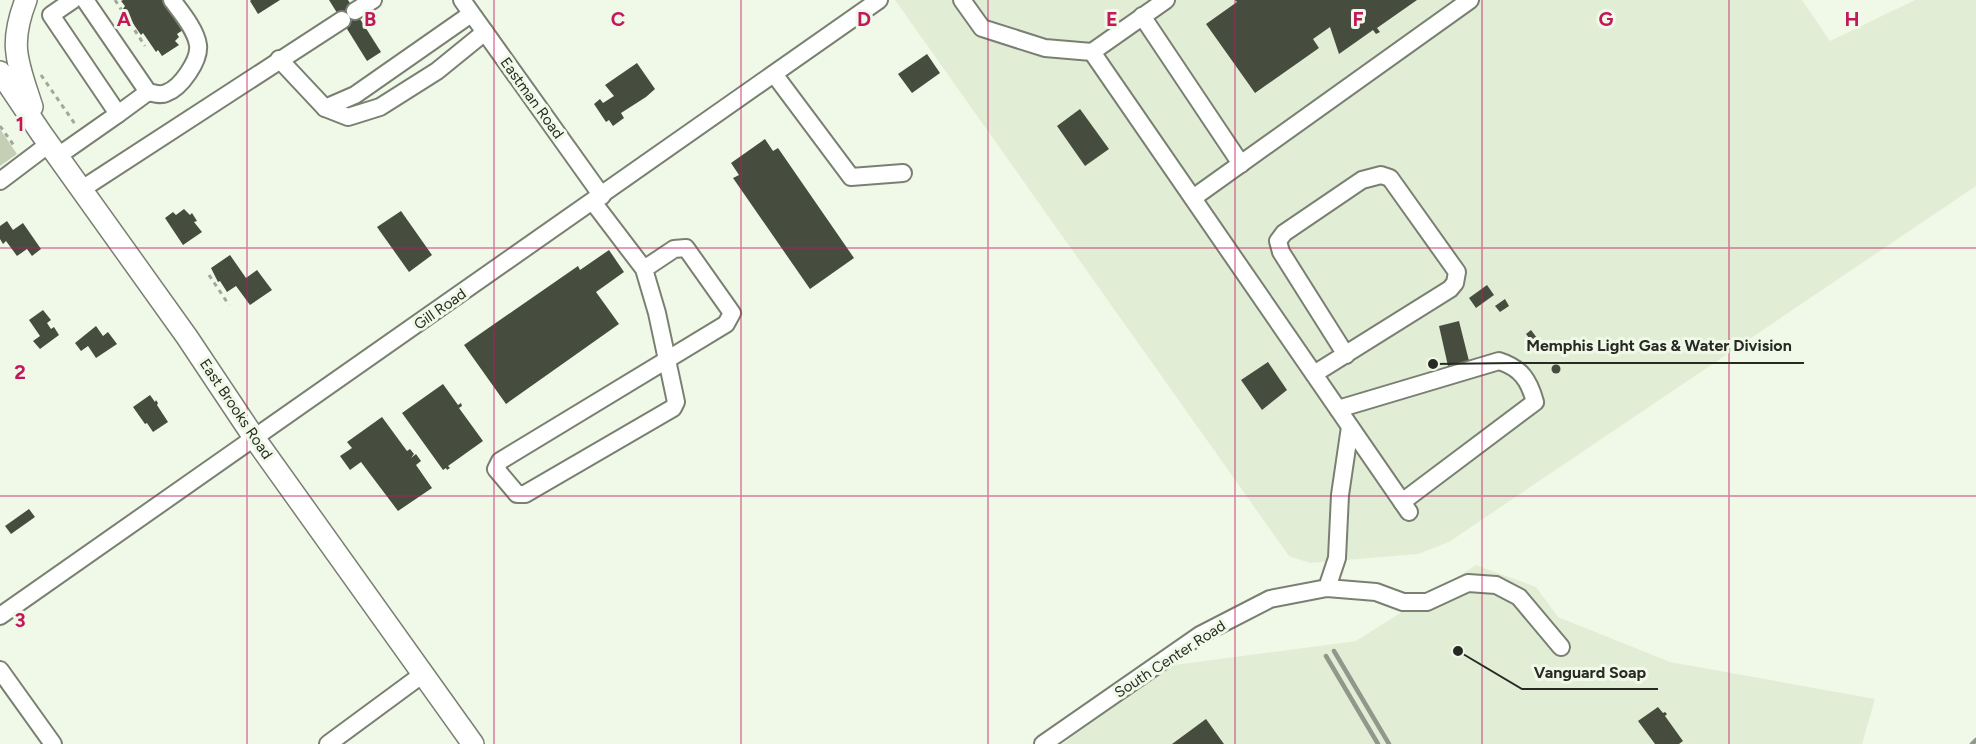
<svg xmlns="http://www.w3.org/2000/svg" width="1976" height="744" viewBox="0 0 1976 744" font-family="Figtree,sans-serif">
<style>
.built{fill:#e2edd6}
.green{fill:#c3d0b6}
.building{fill:#464d3f}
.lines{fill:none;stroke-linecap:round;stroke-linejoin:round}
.minor-casing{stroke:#798071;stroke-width:20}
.major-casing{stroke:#798071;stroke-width:24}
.path{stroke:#a1a89b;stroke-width:3;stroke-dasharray:4.5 4.5;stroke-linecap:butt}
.minor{stroke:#fff;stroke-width:16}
.major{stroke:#fff;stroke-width:21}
.rail{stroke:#90978b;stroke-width:4.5}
.grid{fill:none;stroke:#c2185b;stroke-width:1.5;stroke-opacity:0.55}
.labels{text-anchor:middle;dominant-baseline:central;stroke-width:6;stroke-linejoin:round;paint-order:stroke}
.street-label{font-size:15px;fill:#262a23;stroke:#f0f9e8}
.grid-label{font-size:20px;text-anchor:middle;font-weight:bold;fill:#c2185b;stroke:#f0f9e8;stroke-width:6;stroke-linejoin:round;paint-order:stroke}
.leader{fill:none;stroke:#262a23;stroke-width:2}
.callout-dot{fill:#262a23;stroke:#f0f9e8;stroke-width:2}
.callout-label{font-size:16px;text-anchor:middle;font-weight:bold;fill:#262a23;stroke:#f0f9e8;stroke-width:6;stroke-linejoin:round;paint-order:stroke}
</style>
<rect width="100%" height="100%" fill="#f0f9e8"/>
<g class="built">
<path d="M895 0H1802L1830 41 1915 0H1976V186L1449 542 1418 554 1310 563 1289 556Z"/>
<path d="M1476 565 1536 587 1558 617 1670 662 1875 699 1862 744H1062L1167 666 1356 641Z"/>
</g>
<path class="green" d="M0 129 17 154 0 166Z"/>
<g class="building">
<path d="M123 0H162L183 30 177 34 179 37 175 41 179 45 162 56 158 50 156 52 143 33 141 35 123 9 125 6 121 1Z"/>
<path d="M251 0H280L258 14 250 1Z"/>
<path d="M329 0H348L381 52 367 61Z"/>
<path d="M1235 0H1417L1377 28 1380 32 1376 34 1373 30 1339 54 1330 27 1313 39 1319 48 1255 93 1206 24 1237 2Z"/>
<path d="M927 54 940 73 912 93 898 74Z"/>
<path d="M637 63 655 89 646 97 621 113 624 118 613 126 609 120 606 122 594 104 600 99 603 103 614 96 605 85Z"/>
<path d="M1080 109 1109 149 1085 166 1057 126Z"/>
<path d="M765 139 773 151 778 148 854 258 810 289 733 178 739 175 731 163Z"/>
<path d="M184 209 190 215 192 213 197 221 194 222 202 232 183 245 165 218 173 212 176 215Z"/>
<path d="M401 211 432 255 409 272 377 227Z"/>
<path d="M7 221 13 230 23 223 41 249 32 256 27 249 17 256 6 241 3 244 0 239V226Z"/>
<path d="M609 250 624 272 596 292 619 324 506 404 464 345 578 266 580 270Z"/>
<path d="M230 255 246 278 257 270 272 290 250 305 236 286 227 292 220 281 218 282 211 268Z"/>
<path d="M1487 285 1494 295 1476 308 1469 298Z"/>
<path d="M1505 299 1509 306 1500 312 1495 306Z"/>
<path d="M43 310 51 320 47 323 51 329 54 327 59 335 40 349 33 341 40 336 29 320Z"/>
<path d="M1459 321 1469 361 1448 366 1439 326Z"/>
<path d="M96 326 103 336 108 332 117 344 96 358 88 346 81 351 75 343Z"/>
<path d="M1531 330 1540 342 1535 346 1526 334Z"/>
<path d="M1268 362 1287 390 1262 410 1241 380Z"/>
<circle cx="1556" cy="369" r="4.5"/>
<path d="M443 384 458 405 461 403 462 406 459 408 483 441 448 466 450 468 447 470 446 468 443 470 402 413Z"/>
<path d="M150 395 155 402 156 400 158 403 157 405 168 422 153 432 147 423 145 424 133 407Z"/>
<path d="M382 417 407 451 410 449 414 454 411 458 416 454 421 461 416 465 432 488 398 511 361 462 350 470 340 456 352 448 347 442Z"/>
<path d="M29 509 35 517 11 534 5 526Z"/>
<path d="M1658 707 1663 713 1665 712 1667 714 1665 716 1683 741 1679 744H1655L1638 721Z"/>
<path d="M1206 719 1224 744H1172Z"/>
</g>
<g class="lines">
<g class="minor-casing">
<g id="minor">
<path d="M85 0 148 92C154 93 160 96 166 93 181 88 200 60 198 45 196 30 181 12 172 0"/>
<path d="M462 0 602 196"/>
<path d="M962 0 982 28 1045 48 1092 52"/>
<path d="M355 11 373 0"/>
<path d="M1142 16 1241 164"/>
<path d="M1092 52 1409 512"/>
<path d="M1092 52 1166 0"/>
<path d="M279 59 325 108 348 117 380 107 437 71 485 32"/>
<path d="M774 74 851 177 903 173"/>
<path d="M325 108 355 95 471 14"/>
<path d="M118 114 148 92"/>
<path d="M58 156 118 114 51 15 73 0"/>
<path d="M0 181 49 144"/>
<path d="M82 189 342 20"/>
<path d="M1193 198 1470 0"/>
<path d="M593 202 644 269 674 249 686 248 732 313 726 324 500 461 496 469 517 494H525L673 408 676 402 657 313 644 269"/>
<path d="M1314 374 1450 289 1455 283 1457 272 1390 178 1381 175 1362 180 1284 233 1278 241 1281 252 1346 355"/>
<path d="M1338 409 1499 361C1521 368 1529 380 1535 402L1402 502"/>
<path d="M1327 588 1337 558 1340 495 1350 427"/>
<path d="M0 616 879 0"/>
<path d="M0 670 53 744"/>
<path d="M328 744 423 674"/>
<path d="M1043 744 1200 635 1270 599 1327 588 1376 592 1403 602H1427L1468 583 1496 585 1519 597 1561 647"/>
</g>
</g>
<g class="major-casing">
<g id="major">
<path d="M26 0C8 46 18 63 32 107"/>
<path d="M0 72 41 133 187 337 255 439 473 744"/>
</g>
</g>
<g class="path">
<path d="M115 0 145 46"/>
<path d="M41 75 75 124"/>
<path d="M0 126 15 147"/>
<path d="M209 275 229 305"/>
</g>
<use href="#minor" class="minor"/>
<use href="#major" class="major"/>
<g class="rail">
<path d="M1334 651 1389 744"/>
<path d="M1326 656 1378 744"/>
<path d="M1972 744 1976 740"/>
</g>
</g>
<path class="grid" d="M247 0V744M494 0V744M741 0V744M988 0V744M1235 0V744M1482 0V744M1729 0V744M0 248H1976M0 496H1976"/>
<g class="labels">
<g class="street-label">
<text transform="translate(532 98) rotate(54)">Eastman Road</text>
<text transform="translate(440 309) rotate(-35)">Gill Road</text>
<text transform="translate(236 409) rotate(56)">East Brooks Road</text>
<text transform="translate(1170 659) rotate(-33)">South Center Road</text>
</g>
</g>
<g class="grid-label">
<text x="124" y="26">A</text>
<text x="370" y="26">B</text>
<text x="618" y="26">C</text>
<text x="864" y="26">D</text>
<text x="1112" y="26">E</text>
<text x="1358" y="26">F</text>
<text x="1606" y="26">G</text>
<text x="1852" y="26">H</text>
<text x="20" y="131">1</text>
<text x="20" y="379">2</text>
<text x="20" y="627">3</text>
</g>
<path class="leader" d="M1433 364L1514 363H1804M1458 651L1522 689H1658"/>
<g class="callout-dot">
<circle cx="1433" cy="364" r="6"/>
<circle cx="1458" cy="651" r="6"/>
</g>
<g class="callout-label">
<text x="1659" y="351">Memphis Light Gas &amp; Water Division</text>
<text x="1590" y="678">Vanguard Soap</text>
</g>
</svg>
